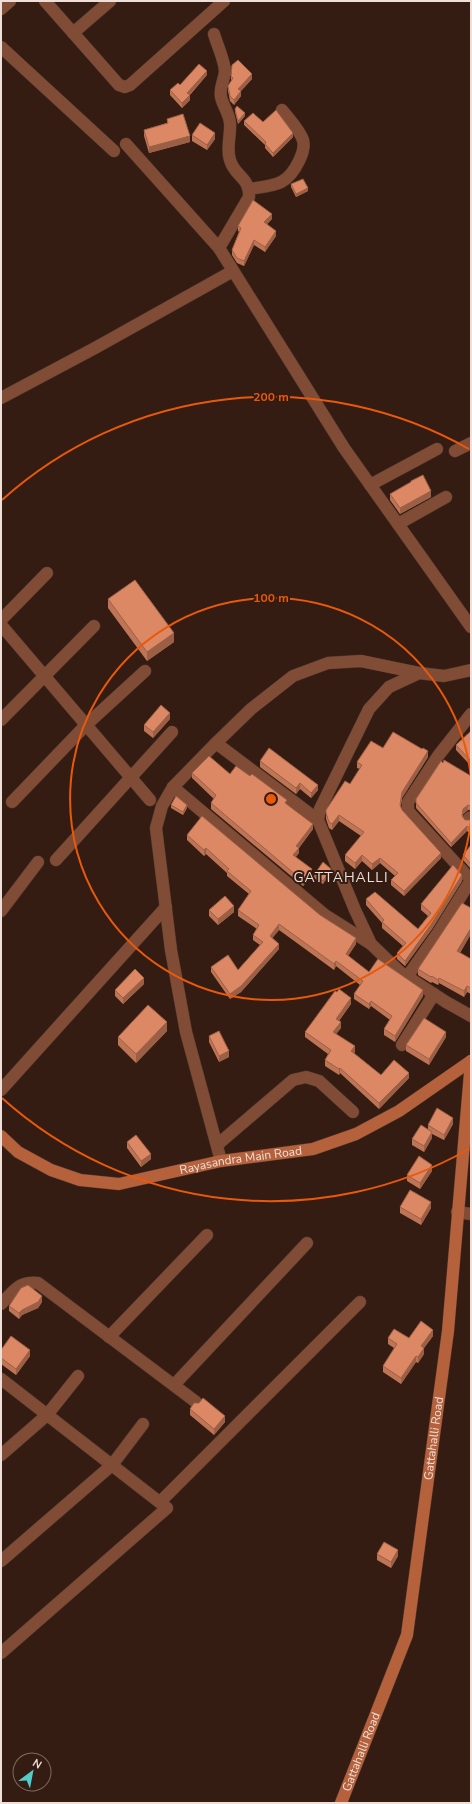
<svg xmlns="http://www.w3.org/2000/svg" width="472" height="1804" viewBox="0 0 472 1804" font-family="'Nunito Sans',sans-serif">
<style>
.lines{fill:none;stroke-linecap:round;stroke-linejoin:round}
.street-casing{stroke:#4e372e;stroke-width:13}
.secondary-casing{stroke:#4e372e;stroke-width:13}
.street{stroke:#804c36;stroke-width:12}
.secondary{stroke:#b4613c;stroke-width:12}
.wall{fill:#be7556}
.shaded-wall{fill:#9b5f46}
.building{fill:#dd8864;stroke:#9b5f46}
.ring{fill:none;stroke:#e8590c;stroke-width:2}
.labels{text-anchor:middle;dominant-baseline:central;stroke-width:4;stroke-linejoin:round;paint-order:stroke}
.street-label{font-size:12px;fill:#f0dfd8;stroke:#341c12}
.quarter-label{font-size:14px;letter-spacing:1px;fill:#f0dfd8;stroke:#341c12}
.centre{fill:#e8590c;stroke:#341c12;stroke-width:2}
.ring-label{font-size:12px;text-anchor:middle;font-weight:bold;fill:#e8590c;stroke:#341c12;stroke-width:4;stroke-linejoin:round;paint-order:stroke}
</style>
<rect width="100%" height="100%" fill="#341c12"/>
<g class="lines">
<g class="street-casing">
<g id="street">
<path d="M45 1 119 85 125 87 130 85 224 1"/>
<path d="M1 9 10 1"/>
<path d="M73 33 110 1"/>
<path d="M214 34C217 45 225 61 225 72 224 81 219 88 221 97 223 106 229 113 230 123 231 135 226 148 230 160 234 176 250 177 249 197L219 248"/>
<path d="M1 47 114 151"/>
<path d="M126 144 219 248 344 448 471 627"/>
<path d="M249 189C275 185 287 186 299 161 302 155 305 147 303 140 299 129 289 119 282 110"/>
<path d="M1 398 95 348 233 271"/>
<path d="M455 451 471 443"/>
<path d="M370 485 437 449"/>
<path d="M398 524 446 497"/>
<path d="M1 620 47 573"/>
<path d="M1 625 150 800"/>
<path d="M471 670 444 676 419 673 389 687 369 709 320 809 318 820 355 910 371 944 400 972 446 1002 471 1016"/>
<path d="M1 720 94 626"/>
<path d="M216 743 318 820"/>
<path d="M173 787 325 915 371 944"/>
<path d="M12 802 86 725 145 671"/>
<path d="M469 818 471 817"/>
<path d="M56 860 172 732"/>
<path d="M1 911 38 862"/>
<path d="M407 977 438 933 471 880 408 811V802L438 756 471 714"/>
<path d="M402 1045 434 994"/>
<path d="M1 1090 166 907"/>
<path d="M217 1145 293 1080 306 1077 319 1081 353 1112"/>
<path d="M221 1161 186 1032 171 950 156 828 162 806 173 787 216 743 251 709 293 676 328 663 361 661 419 673"/>
<path d="M457 1212 471 1214"/>
<path d="M1 1304C14 1291 18 1281 38 1283L196 1402"/>
<path d="M109 1337 207 1235"/>
<path d="M1 1379 167 1508 1 1653"/>
<path d="M174 1385 307 1243"/>
<path d="M1 1455 47 1415 78 1376"/>
<path d="M160 1502 360 1302"/>
<path d="M1 1561 112 1465 143 1424"/>
</g>
</g>
<g class="secondary-casing">
<g id="secondary">
<path id="s1" d="M1 1136 18 1152 51 1170 80 1180 119 1184 221 1161 313 1149 356 1134 399 1111 471 1061"/>
<path id="s2" d="M341 1803 407 1635 448 1331 471 1061"/>
</g>
</g>
<use href="#street" class="street"/>
<use href="#secondary" class="secondary"/>
</g>
<g class="wall">
<path d="M207 75 190 95V100L182 108 170 95V90L180 85Z"/>
<path d="M231 76 252 79 241 91V96L234 105 230 101 228 91V86L231 81Z"/>
<path d="M235 109 245 116 238 124 235 112Z"/>
<path d="M167 119 190 142 149 153 144 136V130L167 123Z"/>
<path d="M244 121 263 122 293 137 273 157 265 148V145L244 125Z"/>
<path d="M192 135 215 139 207 150 192 141Z"/>
<path d="M291 184 308 191 296 197 291 187Z"/>
<path d="M272 219 267 224 276 236 265 252 254 245 244 266 237 263 232 255V250L239 232 238 231V226Z"/>
<path d="M411 481 431 497 400 514 390 500V494L411 482Z"/>
<path d="M108 599 174 642 147 661 108 608Z"/>
<path d="M170 719 153 738 144 731V725Z"/>
<path d="M471 731V766L456 750V745Z"/>
<path d="M383 748 428 757 402 798 401 806 402 810 441 858 404 896 391 885V880L395 876 380 863 372 870 362 861 355 869 345 861V855L361 836 339 821 332 830 329 828 326 819V813L350 784 360 769 357 768V762Z"/>
<path d="M260 761 318 790 311 798 300 789 296 794 260 767Z"/>
<path d="M192 773 230 774 287 804 313 829 299 848V853L295 857 312 875 303 886 211 809V803L214 799 192 778Z"/>
<path d="M471 776V810H468L463 814V817L465 820H471V834L467 831 451 847 416 808V799Z"/>
<path d="M171 805 187 808 183 815 171 808Z"/>
<path d="M187 835 320 915 356 944 348 956 369 972 423 996 395 1042 384 1035V1029L390 1020 371 1006 369 1009 354 999V994L360 985 336 966 334 970 279 930 272 938 279 949 241 992 230 999 211 972V967L238 970 260 945 253 940V935L257 929 238 916V910L249 894 227 876V873L206 854 204 856 187 840Z"/>
<path d="M471 845V869L463 860V855Z"/>
<path d="M331 872 323 884 314 878V875Z"/>
<path d="M462 881 432 929 405 966 397 959V953L403 946 382 928V923L366 905V899L418 929 428 916 421 910V904Z"/>
<path d="M209 910 234 912 218 925 209 916Z"/>
<path d="M471 934 460 953 471 959V994L467 992 464 997 439 983 438 985 432 982 431 983 418 975V969Z"/>
<path d="M144 984 123 1004 115 996V990Z"/>
<path d="M351 1004 339 1021 341 1028 336 1034 355 1052 354 1053 381 1075 409 1078 379 1109 340 1073 339 1075 325 1066V1060L328 1054 305 1037V1032Z"/>
<path d="M167 1031 136 1063 118 1045V1037Z"/>
<path d="M209 1036 229 1057 219 1062 209 1042Z"/>
<path d="M446 1037 429 1065 406 1051V1045Z"/>
<path d="M453 1124 444 1140 432 1134V1138L424 1152 412 1145V1139L428 1129V1125Z"/>
<path d="M127 1142 151 1159 141 1167 127 1148Z"/>
<path d="M432 1171 420 1189 407 1181V1175Z"/>
<path d="M400 1207 431 1208 421 1225 400 1213Z"/>
<path d="M42 1302 38 1308 22 1315 19 1319 9 1311V1306Z"/>
<path d="M433 1336 424 1348V1354L418 1363 416 1362 401 1384 383 1372V1366L394 1348 388 1344V1338H409Z"/>
<path d="M1 1350 30 1356 16 1375 1 1364Z"/>
<path d="M190 1409 225 1422 214 1435 190 1415Z"/>
<path d="M377 1554 398 1556 391 1568 377 1560Z"/>
</g>
<g class="shaded-wall">
<path d="M207 71V75L187 97V93Z"/>
<path d="M252 74V79L238 94V89Z"/>
<path d="M241 91V96L234 105V100Z"/>
<path d="M190 95V100L182 108V103Z"/>
<path d="M245 113V116L238 124V121Z"/>
<path d="M215 133V139L207 150V145Z"/>
<path d="M293 133V137L273 157V153Z"/>
<path d="M190 136V142L149 153V147Z"/>
<path d="M308 188V191L296 197V194Z"/>
<path d="M272 214V219L264 227V222Z"/>
<path d="M276 231V236L265 252V247Z"/>
<path d="M254 240V245L244 266V261Z"/>
<path d="M431 491V497L400 514V508Z"/>
<path d="M174 633V642L147 661V652Z"/>
<path d="M170 713V719L153 738V732Z"/>
<path d="M428 751V757L402 798 400 811 402 792Z"/>
<path d="M300 783V789L296 794V788Z"/>
<path d="M318 785V790L311 798V793Z"/>
<path d="M187 805V808L183 815V812Z"/>
<path d="M468 805V810L463 814 462 821 463 809Z"/>
<path d="M339 815V821L332 830V824Z"/>
<path d="M313 824V829L299 848V853L293 861V855L296 846Z"/>
<path d="M467 826V831L451 847V843Z"/>
<path d="M206 848V854L204 856V850Z"/>
<path d="M441 853V858L404 896V891Z"/>
<path d="M362 855V861L355 869V863Z"/>
<path d="M380 858V863L372 870V864Z"/>
<path d="M312 869V875L303 886V881Z"/>
<path d="M331 869V872L323 884V881Z"/>
<path d="M462 875V881L432 929 405 966V961Z"/>
<path d="M234 906V912L218 925V919Z"/>
<path d="M279 924V930L270 941V936Z"/>
<path d="M471 928V934L457 957V951Z"/>
<path d="M356 938V944L346 959V954Z"/>
<path d="M279 944V949L241 992 230 999V994Z"/>
<path d="M336 961V966L334 970V964Z"/>
<path d="M144 978V984L123 1004V998Z"/>
<path d="M439 978V983L438 985V980Z"/>
<path d="M467 986V992L464 997V991Z"/>
<path d="M423 990V996L395 1042V1036Z"/>
<path d="M351 998V1004L336 1024V1019Z"/>
<path d="M371 1001V1006L369 1009V1004Z"/>
<path d="M167 1022V1031L136 1063V1054Z"/>
<path d="M341 1022V1028L333 1038V1032Z"/>
<path d="M446 1032V1037L429 1065V1059Z"/>
<path d="M355 1046V1052L351 1057V1051Z"/>
<path d="M229 1051V1057L219 1062V1056Z"/>
<path d="M340 1068V1073L339 1075V1069Z"/>
<path d="M409 1073V1078L379 1109V1103Z"/>
<path d="M453 1118V1124L444 1140V1135Z"/>
<path d="M432 1132V1138L424 1152V1146Z"/>
<path d="M151 1154V1159L141 1167V1161Z"/>
<path d="M432 1165V1171L420 1189V1183Z"/>
<path d="M431 1202V1208L421 1225V1219Z"/>
<path d="M42 1296V1302L38 1308 22 1315 19 1319V1313L22 1310Z"/>
<path d="M433 1330V1336L421 1352V1346Z"/>
<path d="M424 1348V1354L418 1363V1357Z"/>
<path d="M30 1350V1356L16 1375V1369Z"/>
<path d="M416 1356V1362L401 1384V1378Z"/>
<path d="M225 1416V1422L214 1435V1429Z"/>
<path d="M398 1550V1556L391 1568V1562Z"/>
</g>
<g class="building">
<path d="M238 60 252 74 238 89 241 91 234 100 230 96 228 86 233 78 231 76 232 65Z"/>
<path d="M199 64 207 71 187 93 190 95 182 103 170 90 178 83 180 85Z"/>
<path d="M237 106 245 113 238 121 235 109Z"/>
<path d="M276 110 293 133 273 153 265 144 266 142 244 121 253 113 263 122Z"/>
<path d="M183 114 190 136 149 147 144 130 168 123 167 119Z"/>
<path d="M200 123 215 133 207 145 192 135Z"/>
<path d="M303 179 308 188 296 194 291 184Z"/>
<path d="M253 200 272 214 264 222 276 231 265 247 254 240 244 261 237 258 232 250 241 228 238 226Z"/>
<path d="M423 475 431 491 400 508 390 494 411 482V481Z"/>
<path d="M135 580 174 633 147 652 108 599Z"/>
<path d="M161 705 170 713 153 732 144 725Z"/>
<path d="M471 731V761L456 745Z"/>
<path d="M393 732 422 749 423 748 428 751 402 792 400 805 402 810 441 853 404 891 391 880 398 873 380 858 372 864 362 855 355 863 345 855 364 832 339 815 332 824 329 822 326 813V810L345 781 350 784 362 765 357 762 371 741 383 748Z"/>
<path d="M269 748 318 785 311 793 300 783 296 788 260 761Z"/>
<path d="M209 756 230 774 236 766 250 776 252 774 287 800 285 803 313 824 296 846 299 848 293 855 312 869 303 881 211 803 216 795 192 773Z"/>
<path d="M444 760 471 776V806L468 805 463 809 462 816 465 820H471V829L467 826 451 843 416 803V799L441 761 443 763Z"/>
<path d="M176 796 187 805 183 812 171 805Z"/>
<path d="M202 816 320 915 356 938 346 954 369 972 378 959 423 990 395 1036 384 1029 392 1016 371 1001 369 1004 354 994 363 981 336 961 334 964 279 924 270 936 279 944 241 986 230 994 211 967 228 955 238 970 263 942 253 935 259 925 238 910 251 891 227 871 229 869 206 848 204 850 187 835Z"/>
<path d="M471 845V864L463 855Z"/>
<path d="M323 862 331 869 323 881 314 875Z"/>
<path d="M453 865 462 875 432 923 405 961 397 953 406 943 382 922 384 920 366 899 375 892 418 929 431 913 421 904Z"/>
<path d="M225 896 234 906 218 919 209 910Z"/>
<path d="M462 903 471 908V928L457 951 471 959V988L467 986 464 991 439 978 438 980 432 976 431 977 418 969Z"/>
<path d="M135 969 144 978 123 998 115 990Z"/>
<path d="M339 989 351 998 336 1019 341 1022 333 1032 355 1046 351 1051 381 1075 394 1060 409 1073 379 1103 340 1068 339 1069 325 1060 331 1050 305 1032 335 991 337 992Z"/>
<path d="M148 1005 167 1022 136 1054 118 1037Z"/>
<path d="M424 1018 446 1032 429 1059 406 1045Z"/>
<path d="M219 1031 229 1051 219 1056 209 1036Z"/>
<path d="M437 1108 453 1118 444 1135 428 1125Z"/>
<path d="M421 1125 432 1132 424 1146 412 1139Z"/>
<path d="M136 1135 151 1154 141 1161 127 1142Z"/>
<path d="M419 1156 432 1165 420 1183 407 1175Z"/>
<path d="M410 1190 431 1202 421 1219 400 1207Z"/>
<path d="M28 1285 42 1296 38 1302 22 1310 19 1313 9 1306 21 1288Z"/>
<path d="M421 1321 433 1330 421 1346 424 1348 418 1357 416 1356 401 1378 383 1366 397 1344 388 1338 394 1329 409 1338Z"/>
<path d="M11 1336 30 1350 16 1369 1 1358V1350Z"/>
<path d="M203 1398 225 1416 214 1429 190 1409 194 1403H199Z"/>
<path d="M384 1542 398 1550 391 1562 377 1554Z"/>
</g>
<g class="ring">
<path d="M471 820A201 201 0 1 1 471 778"/>
<path d="M469 1149A402 402 0 0 1 2 1098M2 500A402 402 0 0 1 469 449"/>
</g>
<g class="labels">
<g class="street-label">
<text stroke="none"><textPath href="#s1" startOffset="255">Rayasandra Main Road</textPath></text>
<text stroke="none"><textPath href="#s2" startOffset="379">Gattahalli Road</textPath></text>
<text stroke="none"><textPath href="#s2" startOffset="55">Gattahalli Road</textPath></text>
</g>
<g class="quarter-label">
<text x="341" y="877">GATTAHALLI</text>
</g>
</g>
<circle cx="271" cy="799" r="6" class="centre"/>
<g class="ring-label">
<text x="271" y="401">200 m</text>
<text x="271" y="602">100 m</text>
</g>
<rect width="472" height="1804" fill="none" stroke="#f0dfd8" stroke-width="4"/>
<g transform="translate(32 1772) rotate(32)"><circle r="19" fill="#341c12" stroke="#7f6a61"/>
<path d="M0-3L7 15L0 10L-7 15Z" fill="#53cdcb"/>
<text y="-6" font-size="11" font-weight="bold" text-anchor="middle" fill="#f0dfd8">N</text>
</g>
</svg>
